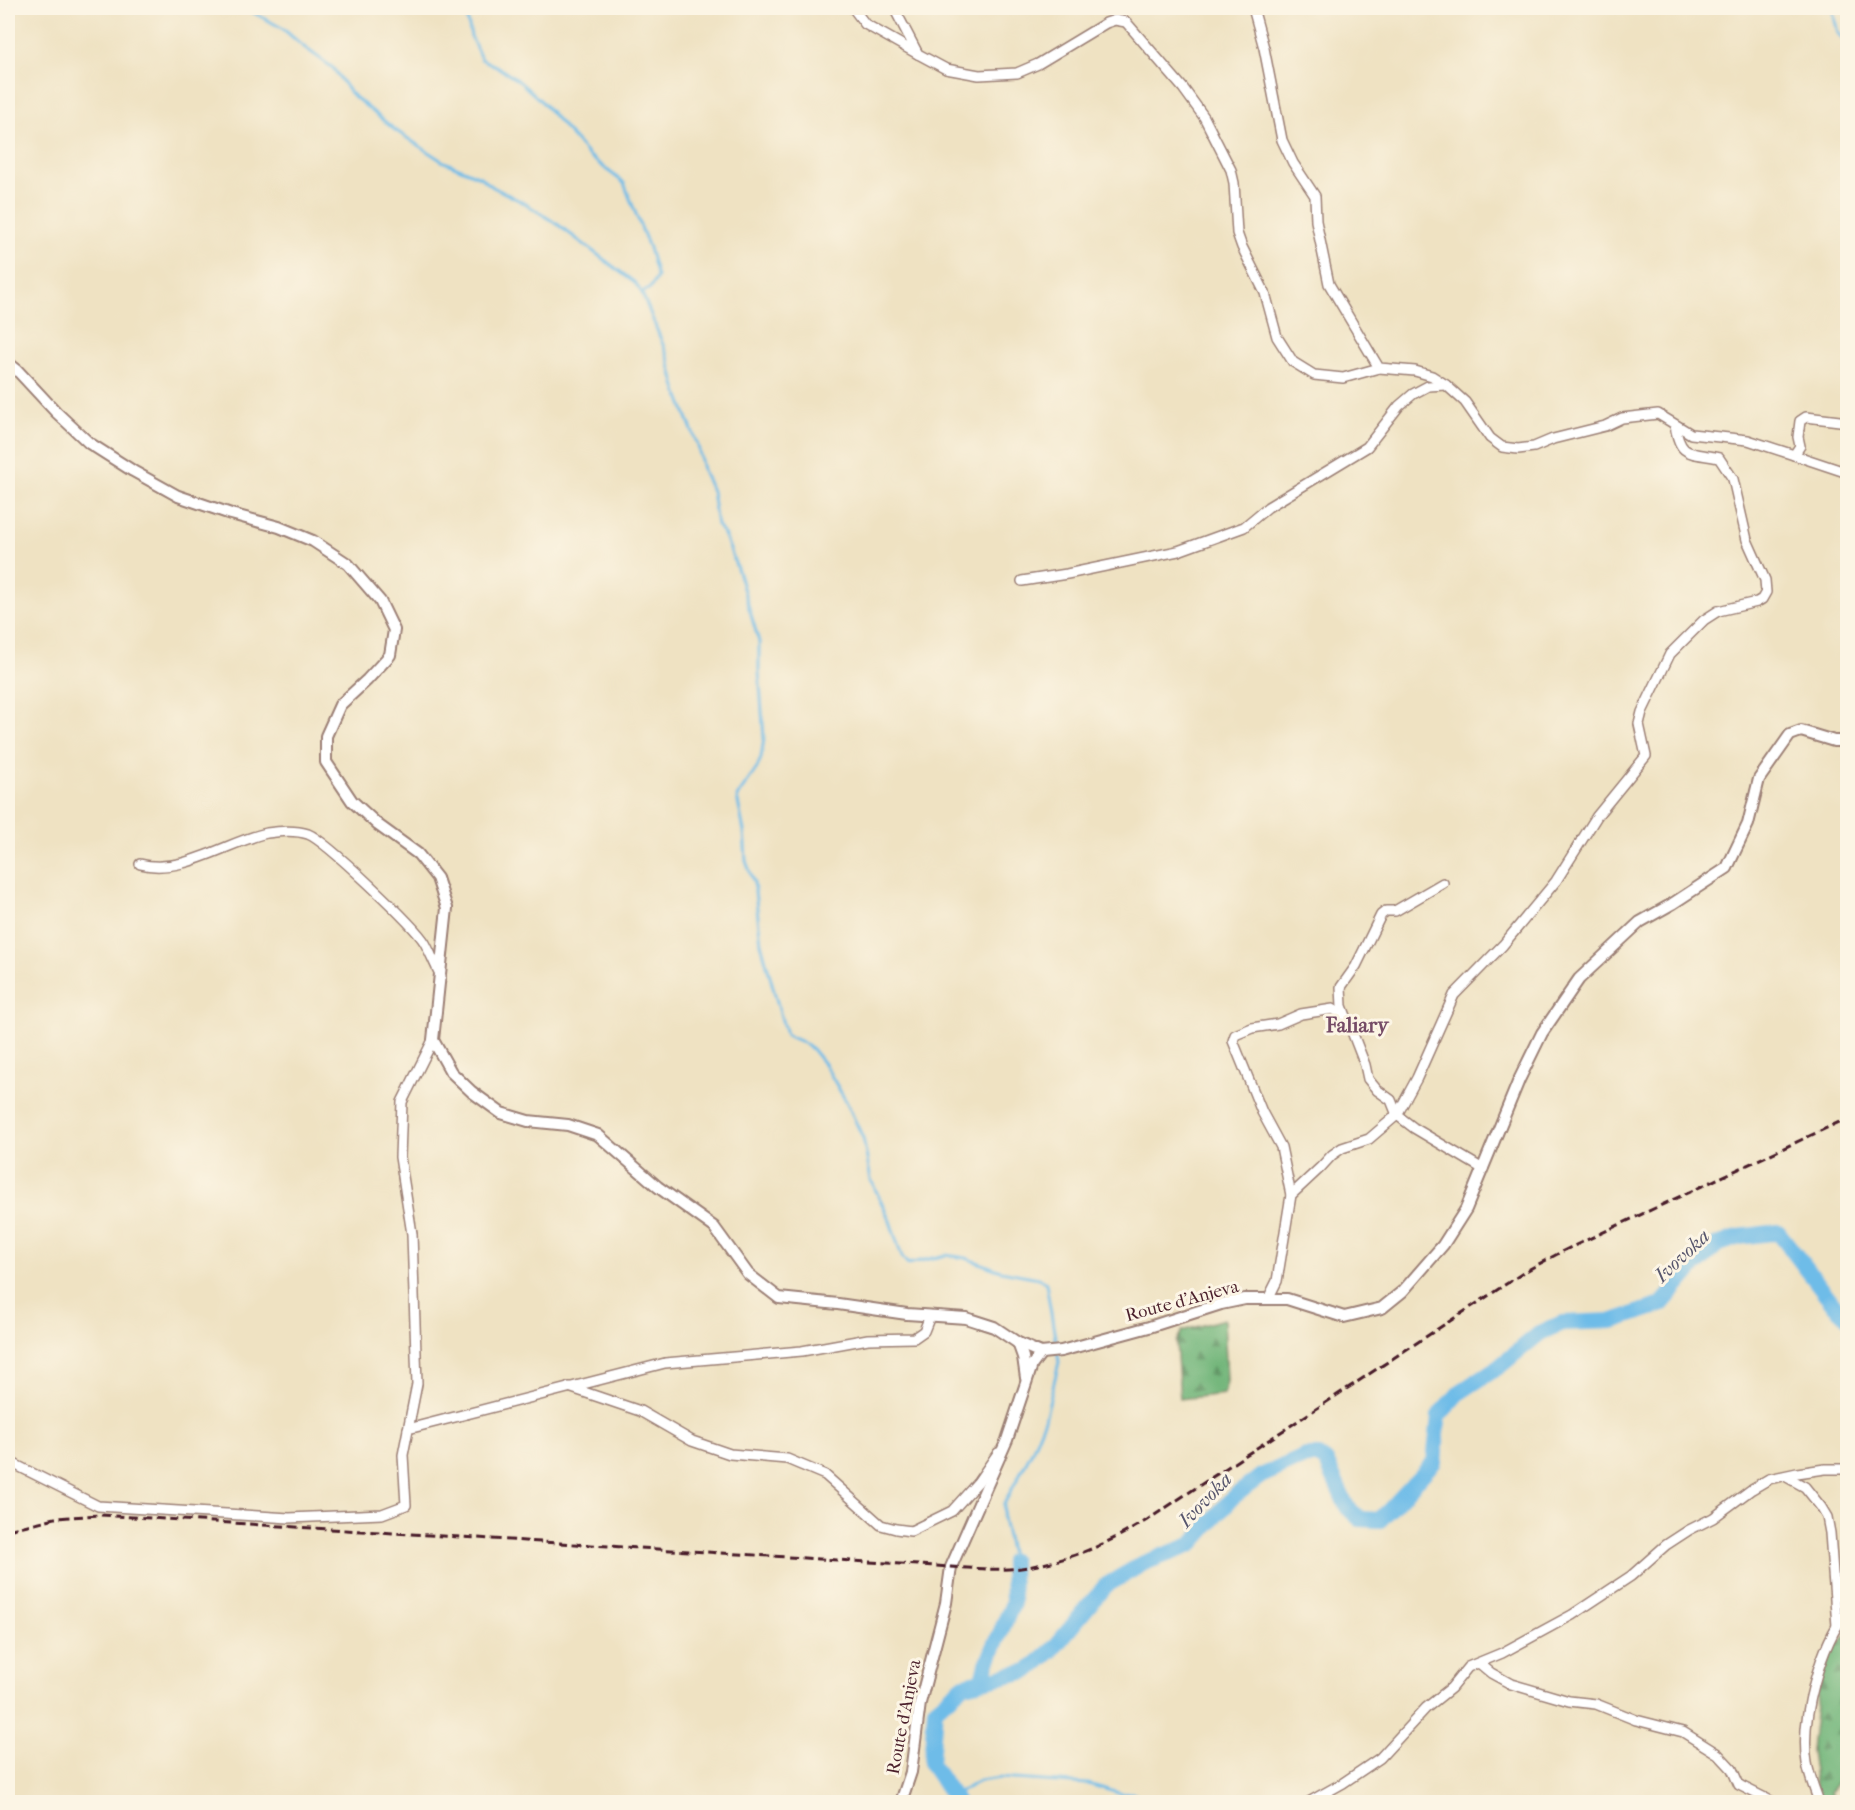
<svg xmlns="http://www.w3.org/2000/svg" width="1855" height="1810" viewBox="0 0 1855 1810" font-family="'IM FELL French Canon',serif">
<style>
.forest{fill:url(#forest-firs);stroke:#5e6a52;stroke-width:1.5}
.lines{fill:none;stroke-linecap:round;stroke-linejoin:round}
.stream{stroke:#6ebce8;stroke-width:3}
.river{stroke:#6ebce8;stroke-width:16}
.minor-casing{stroke:#9c8076;stroke-width:12}
.tertiary-casing{stroke:#9c8076;stroke-width:14}
.minor{stroke:#fff;stroke-width:9}
.tertiary{stroke:#fff;stroke-width:10}
.rail{stroke:#4a1f2b;stroke-width:3;stroke-dasharray:9 4.5;stroke-linecap:butt}
.labels{text-anchor:middle;dominant-baseline:central;stroke-width:6;stroke-linejoin:round;paint-order:stroke}
.street-label{font-size:18px;fill:#4a1f2b;stroke:#fcf5e5}
.water-label{font-size:20px;font-style:italic;fill:#57566d;stroke:#fcf5e5}
.quarter-label{font-size:21px;font-weight:bold;fill:#754b66;stroke:#fcf5e5}
</style>
<defs>
<pattern id="forest-firs" width="22" height="20" patternUnits="userSpaceOnUse" patternTransform="scale(1.5)"><rect width="22" height="20" fill="#71b579"/><path d="M5 1l3.5 6h-7zM16 11l3.5 6h-7z" fill="#5f9363"/></pattern>
</defs>
<rect width="100%" height="100%" fill="#fcf5e5"/>
<filter id="ink" filterUnits="userSpaceOnUse"><feTurbulence type="fractalNoise" baseFrequency=".0167" numOctaves="2"/><feDisplacementMap in="SourceGraphic" scale="12" xChannelSelector="R" yChannelSelector="G"/><feConvolveMatrix kernelMatrix="1 2 1 2 8 2 1 2 1" color-interpolation-filters="sRGB"/></filter>
<filter id="wash" filterUnits="userSpaceOnUse"><feTurbulence type="fractalNoise" baseFrequency=".008" numOctaves="4" result="noise"/><feDisplacementMap in="SourceGraphic" scale="24" xChannelSelector="R" yChannelSelector="G"/><feGaussianBlur stdDeviation="1.35" result="paint"/><feColorMatrix in="noise" values="0 0 0 0 0 0 0 0 0 0 0 0 0 0 0 0 0 1.4 0 .05"/><feComposite in="paint" operator="in"/></filter>
<g filter="url(#wash)">
<rect width="100%" height="100%" fill="#efe2c2"/>
<g class="forest">
<path d="M1224 1319 1227 1381 1224 1394 1180 1399 1176 1342 1182 1331Z"/>
<path d="M1847 1634V1769L1830 1792 1835 1802H1818L1811 1750 1818 1689 1830 1654Z"/>
</g>
<g class="lines">
<g class="stream">
<path d="M245 8 282 28 304 47 333 68 350 93 395 130 442 161 480 177 493 187 526 204 557 224 635 283 642 293 668 357 677 391 698 446 703 470 712 491 717 525 725 536 739 574 759 642V672L764 738 761 758 757 768 737 797 744 831 746 861 754 883 761 943 786 1035 802 1042 812 1049 825 1065 847 1103 863 1138 871 1180 890 1221 902 1257 908 1264 946 1255 966 1258 1001 1271 1039 1278 1046 1283 1059 1362 1045 1419 1032 1451 1004 1504 1003 1518 1012 1561"/>
<path d="M465 8 471 36 481 59 496 66 520 82 541 101 588 155 624 183 649 248 657 277 651 287 642 293"/>
<path d="M1832 8 1838 33 1848 46"/>
<path d="M953 1796 979 1781 1000 1778 1088 1784 1122 1794 1132 1793 1150 1802"/>
</g>
<g class="river">
<path d="M983 1680 987 1664 1013 1603 1012 1561"/>
<path d="M957 1802 931 1764 935 1709 964 1685 1028 1671 1053 1649 1105 1586 1144 1563 1191 1545 1232 1498 1261 1476 1306 1456H1318L1326 1461 1347 1507 1360 1519 1380 1520 1434 1462 1439 1416 1460 1392 1500 1366 1540 1333 1562 1323 1613 1321 1661 1305 1692 1269 1717 1245 1739 1237 1778 1232 1835 1306 1848 1318"/>
</g>
</g>
</g>
<g filter="url(#ink)">
<g class="lines">
<g class="minor-casing">
<g id="minor">
<path d="M853 8 865 24 918 54"/>
<path d="M894 8 918 54 946 69 979 75 1017 73 1038 64 1106 23 1115 20 1126 22 1183 88 1204 117 1231 170 1234 183 1237 233 1242 247 1265 293 1277 337 1293 362 1314 375 1343 378 1379 368"/>
<path d="M1253 8 1264 48 1282 140 1293 163 1315 196 1316 221 1329 284 1379 368 1415 371 1432 376 1446 385 1465 402 1490 438 1502 447 1518 449 1534 447 1553 439 1605 426 1622 418 1658 414 1691 434 1748 440 1794 455 1800 446 1798 437 1800 421 1806 417 1848 422"/>
<path d="M1794 455 1848 473"/>
<path d="M1022 581 1067 574 1178 551 1244 527 1268 507 1367 447 1399 406 1413 394 1428 386 1446 385"/>
<path d="M140 864C183 875 226 842 267 833 280 831 296 830 308 834 326 841 415 926 425 943 431 954 435 965 441 976"/>
<path d="M1443 883 1395 911H1386L1381 915 1356 966 1341 987 1342 1006 1365 1065 1368 1079 1377 1090 1391 1100 1397 1115 1414 1128 1483 1169"/>
<path d="M1291 1195 1281 1147 1262 1112 1233 1041 1235 1035 1252 1028 1278 1024 1301 1014 1333 1009 1347 1018"/>
<path d="M1268 1299 1277 1281 1291 1195 1321 1167 1332 1155 1342 1148 1369 1139 1397 1115 1417 1078 1454 995 1503 945 1556 881 1597 816 1646 756 1639 724 1642 712 1670 654 1704 620 1718 611 1757 602 1762 599 1766 592 1765 580 1747 540 1733 479 1719 458C1690 452 1680 458 1675 425"/>
<path d="M569 1387 640 1411 692 1441 730 1454 787 1459 825 1475 881 1525 896 1529 911 1531 952 1511 978 1482 998 1453"/>
<path d="M408 1429 665 1363 802 1351 868 1339 914 1338 924 1331 930 1316"/>
<path d="M8 1461 98 1506 289 1518 382 1514 406 1505 403 1455 417 1384 412 1234 400 1157 402 1102 433 1040"/>
<path d="M1785 1476 1805 1487 1821 1507 1827 1517 1830 1533 1837 1626"/>
<path d="M1479 1663 1491 1673 1511 1684 1569 1701 1596 1704 1636 1720 1683 1732 1718 1754 1732 1769 1739 1785 1773 1802"/>
<path d="M1309 1802 1343 1783 1380 1758 1426 1708 1451 1688 1468 1667 1502 1653 1572 1615 1631 1576 1666 1545 1689 1530 1713 1518 1752 1489 1769 1479 1797 1473 1825 1469H1848"/>
<path d="M1819 1802C1815 1790 1809 1776 1807 1763 1800 1718 1820 1645 1848 1610"/>
</g>
</g>
<g class="tertiary-casing">
<g id="tertiary">
<path d="M8 363 17 370 56 412 89 443 133 471 178 496 231 514 279 527 313 541 348 564 380 601 394 630 390 655 367 680 340 705 326 736V762L352 801 378 825 418 854 437 878 447 908 433 1040 451 1072 472 1092 501 1113 528 1121 568 1125 598 1135 658 1187 714 1227 748 1274 779 1298 838 1304 907 1314 966 1318 994 1327 1018 1343 1041 1353 1061 1351 1149 1327 1221 1304 1245 1299H1287L1344 1317 1382 1308 1403 1291 1443 1245 1466 1209 1519 1080 1542 1033 1579 979 1640 922 1672 904 1727 868 1748 824 1759 779 1790 735 1801 731 1834 741H1848"/>
<path d="M1018 1343 1023 1357 1026 1378"/>
<path d="M901 1802 911 1772 920 1703 946 1603 951 1567 1007 1440 1032 1365 1041 1353"/>
</g>
</g>
<use href="#minor" class="minor"/>
<use href="#tertiary" class="tertiary"/>
<path class="rail" d="M8 1530 55 1518 100 1515 951 1567C974 1568 998 1571 1021 1568 1069 1561 1106 1545 1147 1520L1526 1271 1563 1251 1848 1118"/>
</g>
</g>
<g class="labels">
<g class="street-label">
<text transform="translate(1182 1301) rotate(-15)">Route d'Anjeva</text>
<text transform="translate(904 1717) rotate(-79)">Route d'Anjeva</text>
</g>
<g class="water-label">
<text transform="translate(1682 1256) rotate(-43)">Ivovoka</text>
<text transform="translate(1205 1500) rotate(-46)">Ivovoka</text>
</g>
<g class="quarter-label">
<text x="1357" y="1025">Faliary</text>
</g>
</g>
<rect width="1855" height="1810" fill="none" stroke="#fcf5e5" stroke-width="30"/>
</svg>
